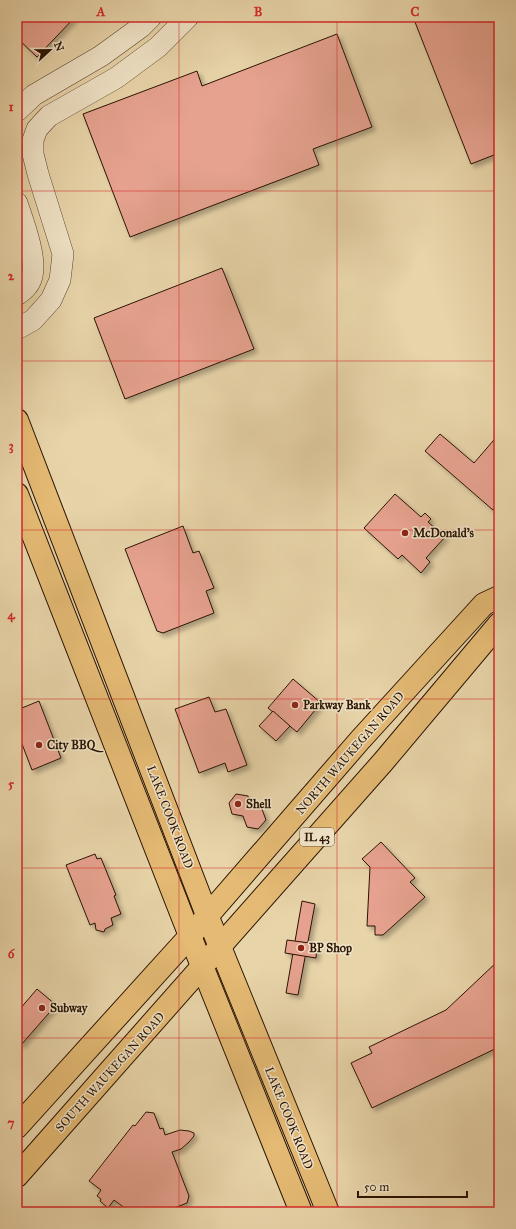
<svg xmlns="http://www.w3.org/2000/svg" width="516" height="1229" viewBox="0 0 516 1229" font-family="'IM FELL Great Primer',serif">
<style>
.building{fill:#e6a28f;stroke:#291302;filter:url(#shadow)}
.lines{fill:none;stroke-linecap:round;stroke-linejoin:round}
.minor-casing{stroke:#59432c;stroke-width:22}
.major-casing{stroke:#291302;stroke-width:24}
.minor{stroke:#f0e3c7;stroke-width:21}
.major{stroke:#e4ba74;stroke-width:22}
.grid{fill:none;stroke:#d62828;stroke-width:1;stroke-opacity:0.55}
.poi-dot{fill:#8f2418;stroke:#f0e3c7;stroke-width:1.5}
.labels{text-anchor:middle;dominant-baseline:central;stroke-width:3;stroke-linejoin:round;paint-order:stroke}
.shield{fill:#f0e3c7;stroke:#65513d;stroke-width:1}
.shield-label{font-size:11px;font-weight:bold;fill:#291302}
.poi-label{font-size:12px;font-weight:bold;fill:#291302;stroke:#f0e3c7;text-anchor:start}
.street-label{font-size:12px;fill:#291302;stroke:#f0e3c7}
.neatline{fill:none;stroke:#d62828;stroke-width:1.5}
.grid-label{font-size:13px;text-anchor:middle;font-weight:bold;fill:#d62828}
</style>
<defs>
<filter id="shadow"><feDropShadow dx="3.5" dy="3.5" stdDeviation="2" flood-color="#0004"/></filter>
</defs>
<rect width="100%" height="100%" fill="#e8d4a9"/>
<filter id="stains"><feTurbulence type="fractalNoise" baseFrequency=".005" numOctaves="4"/><feColorMatrix values="0 0 0 0 .2 0 0 0 0 .09 0 0 0 0 .02 0 0 0 .5 -.17"/></filter>
<radialGradient id="worn" r=".72"><stop offset=".6" stop-color="#630" stop-opacity="0"/><stop offset="1" stop-color="#630" stop-opacity=".3"/></radialGradient>
<g class="building">
<path d="M17 17H75L37 57 17 38Z"/>
<path d="M413 17H499V153L471 164Z"/>
<path d="M337 34 372 127 313 149 319 165 130 237 83 114 197 71 202 86Z"/>
<path d="M222 268 254 349 125 399 94 318Z"/>
<path d="M440 434 474 463 499 434V485L496 489 499 492V503L493 510 425 451Z"/>
<path d="M395 494 421 517 425 513 431 519 428 522 445 537 426 558 430 562 421 573 402 555 398 559 364 528Z"/>
<path d="M183 526 193 553 199 551 214 588 206 591 214 613 163 633 157 631 125 549Z"/>
<path d="M293 679 321 703 297 732 268 708Z"/>
<path d="M209 697 215 712 226 709 247 765 228 772 225 763 199 773 175 709Z"/>
<path d="M39 701 61 758 32 770 17 731V710Z"/>
<path d="M273 711 290 726 276 741 259 726Z"/>
<path d="M236 794 248 796 251 807 262 809 266 820 258 829 247 827 243 816 232 814 229 803Z"/>
<path d="M381 842 415 878 410 882 425 897 383 935H375V926H367L370 867 362 859Z"/>
<path d="M95 854 97 859 101 858 116 895 114 896 121 914 111 918 113 925 105 929 104 932 96 930 95 923 90 925 66 865Z"/>
<path d="M302 901 315 904 298 995 286 993Z"/>
<path d="M287 940 317 944 316 958 285 953Z"/>
<path d="M499 960V1047L372 1108 351 1063 372 1053 369 1047 446 1010Z"/>
<path d="M37 989 56 1005 21 1045 17 1042V1008L19 1010Z"/>
<path d="M146 1112 154 1113 160 1129 163 1128 165 1135 180 1130 189 1131 194 1133V1136L189 1142 181 1149 172 1152 189 1196 187 1203 164 1212H130L114 1200 108 1208 100 1201 101 1199 97 1196 101 1190 89 1181 133 1125 135 1126Z"/>
</g>
<g class="lines">
<g class="minor-casing">
<g id="minor">
<path d="M17 111 34 95 101 56 141 27 151 17"/>
<path d="M17 203C23 221 37 258 32 276 30 285 24 290 17 295"/>
<path d="M17 329 33 320 51 300 60 280 63 254 38 174 33 154V140L37 129 49 116 116 78 158 47 188 17"/>
</g>
</g>
<g class="major-casing">
<g id="major">
<path d="M17 420 207 915 328 1212"/>
<path d="M17 494 190 936 301 1212"/>
<path d="M17 1127 190 936 360 740 484 604 499 597"/>
<path d="M17 1176 383 762 499 624"/>
</g>
</g>
<use href="#minor" class="minor"/>
<use href="#major" class="major"/>
</g>
<path class="grid" d="M179 17V1212M337 17V1212M17 191H499M17 361H499M17 530H499M17 699H499M17 868H499M17 1038H499"/>
<g class="poi-dot">
<circle cx="405" cy="533" r="4"/>
<circle cx="295" cy="705" r="4"/>
<circle cx="39" cy="745" r="4"/>
<circle cx="238" cy="804" r="4"/>
<circle cx="301" cy="948" r="4"/>
<circle cx="42" cy="1008" r="4"/>
</g>
<g class="labels">
<rect class="shield" x="300" y="828" width="34" height="18" rx="3"/>
<g class="shield-label">
<text x="317" y="837">IL 43</text>
</g>
<g class="poi-label">
<text x="413" y="533">McDonald's</text>
<text x="303" y="705">Parkway Bank</text>
<text x="47" y="745">City BBQ</text>
<text x="246" y="804">Shell</text>
<text x="309" y="948">BP Shop</text>
<text x="50" y="1008">Subway</text>
</g>
<g class="street-label">
<text transform="translate(350 753) rotate(-49)">NORTH WAUKEGAN ROAD</text>
<text transform="translate(170 817) rotate(69)">LAKE COOK ROAD</text>
<text transform="translate(110 1072) rotate(-48)">SOUTH WAUKEGAN ROAD</text>
<text transform="translate(289 1118) rotate(68)">LAKE COOK ROAD</text>
</g>
</g>
<rect width="516" height="1229" fill="none" stroke="#e8d4a9" stroke-width="44"/>
<g transform="translate(50 50) rotate(68)" stroke="#f0e3c7" stroke-width="3" paint-order="stroke">
<path d="M0-3L7 15L0 10L-7 15Z" fill="#291302"/>
<text y="-6" font-size="11" font-weight="bold" text-anchor="middle" fill="#291302">N</text>
</g>
<path d="M358 1191v6h109v-6" fill="none" stroke="#291302" stroke-width="2"/>
<text x="364" y="1191" font-size="12" fill="#291302" stroke="#f0e3c7" stroke-width="3" paint-order="stroke">50 m</text>
<rect x="22" y="22" width="472" height="1185" class="neatline"/>
<g class="grid-label">
<text x="101" y="16">A</text>
<text x="258" y="16">B</text>
<text x="415" y="16">C</text>
<text x="11" y="111">1</text>
<text x="11" y="280">2</text>
<text x="11" y="450">3</text>
<text x="11" y="619">4</text>
<text x="11" y="788">5</text>
<text x="11" y="958">6</text>
<text x="11" y="1127">7</text>
</g>
<rect width="100%" height="100%" filter="url(#stains)"/>
<rect width="100%" height="100%" fill="url(#worn)"/>
</svg>
